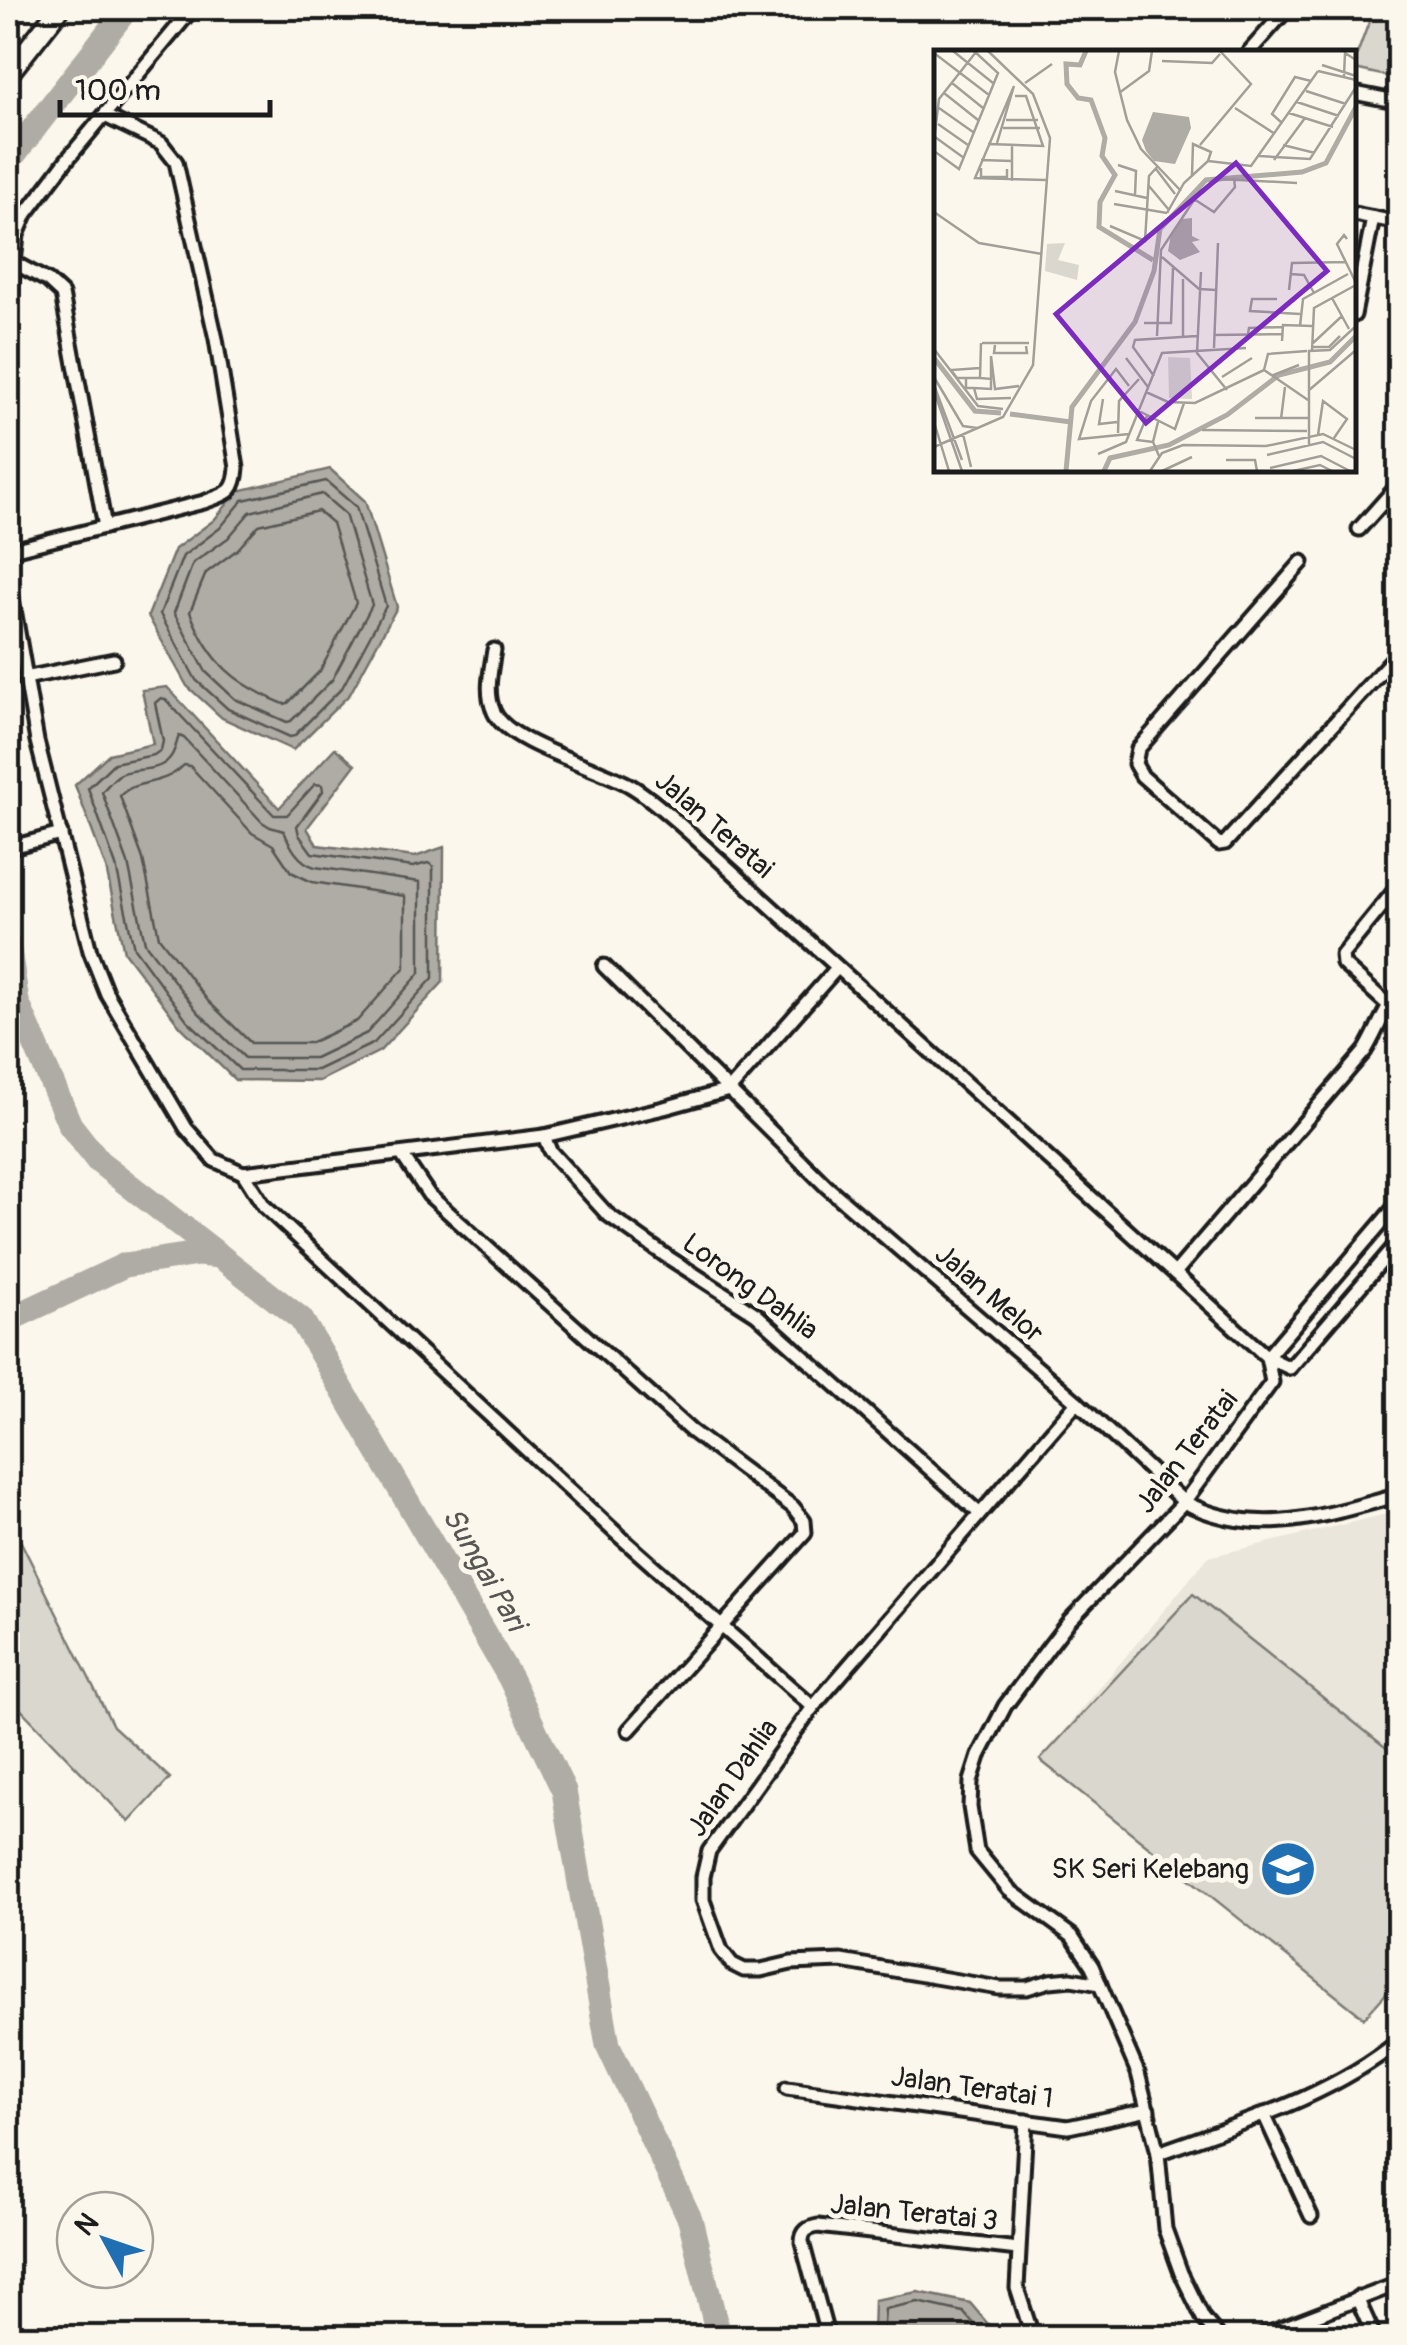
<svg xmlns="http://www.w3.org/2000/svg" width="1407" height="2345" viewBox="0 0 1407 2345" font-family="Pangolin,sans-serif">
<style>
.built{fill:#eae6dc}
.green{fill:#dad7ce;stroke:#7b7a75;stroke-width:2.5}
.water{fill:#afaca5;stroke:#74726e;stroke-width:2.5}
.lines{fill:none;stroke-linecap:round;stroke-linejoin:round}
.shore{stroke:#575653;stroke-width:2.5}
.river{stroke:#afaca5;stroke-width:25}
.street-casing{stroke:#1c1c1c;stroke-width:19}
.secondary-casing{stroke:#1c1c1c;stroke-width:25}
.street{stroke:#fbf7ec;stroke-width:11}
.secondary{stroke:#fbf7ec;stroke-width:18}
.labels{text-anchor:middle;dominant-baseline:central;stroke-width:10;stroke-linejoin:round;paint-order:stroke}
.street-label{font-size:28px;fill:#1c1c1c;stroke:#fbf7ec}
.poi-label{font-size:28px;fill:#1c1c1c;stroke:#fbf7ec;text-anchor:end}
.water-label{font-size:30px;font-style:italic;fill:#575653;stroke:#fbf7ec}
.inset-river{fill:none;stroke:#afaca5;stroke-width:5}
.inset-road{fill:none;stroke:#a29f99;stroke-width:2.5}
.view{fill:#7b2cbf;fill-opacity:0.15;stroke:#7b2cbf;stroke-width:5}
.inset-edge{fill:none;stroke:#1c1c1c;stroke-width:5}
</style>
<rect width="100%" height="100%" fill="#fbf7ec"/>
<filter id="ink" filterUnits="userSpaceOnUse"><feTurbulence type="fractalNoise" baseFrequency=".01" numOctaves="2"/><feDisplacementMap in="SourceGraphic" scale="20" xChannelSelector="R" yChannelSelector="G"/><feConvolveMatrix kernelMatrix="1 2 1 2 8 2 1 2 1" color-interpolation-filters="sRGB"/></filter>
<g filter="url(#ink)">
<path class="built" d="M1399 1511V1979L1364 2018 1040 1760 1208 1557Z"/>
<g class="green">
<path d="M1371 8H1399V79L1355 69V60L1373 11Z"/>
<path d="M8 1516 113 1726 170 1778 129 1822 8 1696Z"/>
<path d="M1193 1594 1399 1758V1979L1364 2018 1040 1760Z"/>
</g>
<g class="water">
<path d="M330 469 365 501 397 607 350 694 293 750 222 718 187 686 148 616 175 549 214 520 238 491Z"/>
<path d="M167 687 279 808 335 748 355 765 307 828 317 845 415 857 444 847 443 982 380 1051 319 1081 235 1080 180 1026 124 952 106 868 75 785 109 754 153 744 142 690Z"/>
<path d="M918 2292 970 2303 999 2337H873L874 2300Z"/>
</g>
<g class="lines">
<g class="shore">
<path d="M326 481 356 507 386 606 342 688 294 736 290 737 228 709 196 680 160 614 183 556 220 528 243 500Z"/>
<path d="M322 494 345 514 372 605 332 680 291 721 287 722 235 699 206 672 174 613 193 563 228 538 250 512Z"/>
<path d="M318 511 332 523 356 603 320 671 288 703 284 704C235 684 210 663 190 612L206 573 238 549 259 525Z"/>
<path d="M161 698 165 699 274 815H287L315 784 322 785 323 791 297 826 299 835 312 853 413 867 428 863 433 866V978L374 1043 317 1070H240L187 1020 134 948 116 866 88 788 114 763 154 755 161 750 163 741 155 703Z"/>
<path d="M179 736 184 738 262 822 270 827 284 831C290 846 298 862 315 867L420 882V973L367 1033 315 1058H245L197 1011 145 943 128 863 102 792C107 786 114 777 121 774 136 767 157 773 169 759 175 753 176 743 179 736Z"/>
<path d="M184 765 190 766 252 833 273 845 291 872 312 882 405 896V967L357 1021 310 1043H251L208 1001 159 937 143 859 120 796C135 778 162 788 184 765Z"/>
<path d="M883 2338 885 2309 918 2302 963 2312 986 2338"/>
</g>
<g class="river">
<path d="M8 162 127 8"/>
<path d="M8 944 17 1002 70 1125 98 1161 301 1319 510 1678 564 1791 608 2045 690 2219 719 2338"/>
<path d="M8 1320 125 1265 198 1254 220 1256"/>
</g>
<g class="street-casing">
<g id="street">
<path d="M1249 52 1288 8"/>
<path d="M1354 93 1400 102"/>
<path d="M1354 214 1400 223"/>
<path d="M15 263 48 281 62 294 105 527"/>
<path d="M1354 315 1373 218"/>
<path d="M8 319 17 235 26 214 66 161 193 8"/>
<path d="M1359 529 1400 483"/>
<path d="M8 551 204 502C226 493 235 495 237 468L216 339 176 162 161 143 105 116"/>
<path d="M1302 562 1138 749 1135 764 1142 776 1219 844 1225 843 1400 651"/>
<path d="M8 575 37 741 90 951 107 994 186 1128 214 1160 243 1173 544 1136 664 1108 729 1090 837 968"/>
<path d="M494 650C491 670 485 693 494 712 508 744 599 767 631 786 653 799 672 818 692 835L1267 1357 1290 1368 1400 1240"/>
<path d="M25 678 114 660"/>
<path d="M8 848 61 834"/>
<path d="M604 966 827 1187 1077 1402 1184 1502C1257 1540 1325 1515 1400 1495"/>
<path d="M1387 1004 1343 964 1342 955 1400 884"/>
<path d="M544 1136 550 1151 607 1214 666 1256 756 1314 979 1513"/>
<path d="M402 1155 429 1195 691 1431 793 1507 804 1521 805 1533 629 1730"/>
<path d="M243 1173 264 1206 617 1534 813 1707"/>
<path d="M8 1193 9 1194 8 1195"/>
<path d="M1175 1273 1365 1051C1378 1030 1384 1008 1400 989"/>
<path d="M1267 1357 1400 1201"/>
<path d="M1077 1402 813 1707 709 1851 703 1877V1900L721 1950 732 1964 744 1970H761L791 1963 841 1961 999 1988H1027L1050 1981 1071 1979 1100 1984"/>
<path d="M1390 2048 1400 2066"/>
<path d="M787 2088 1068 2127 1148 2110"/>
<path d="M1264 2114 1311 2216"/>
<path d="M1026 2121 1017 2288 1033 2338"/>
<path d="M1158 2153C1241 2123 1331 2097 1400 2040"/>
<path d="M1357 2298 1375 2338"/>
<path d="M828 2338 802 2242C802 2231 808 2228 818 2226L1018 2249"/>
<path d="M1220 2338 1203 2318 1181 2273 1165 2229 1158 2153 1138 2073 1092 1966 1072 1936 1009 1890 977 1851 970 1807 971 1781 979 1756 1005 1706 1049 1647 1069 1621 1184 1502 1272 1382 1267 1357"/>
<path d="M1257 2338 1400 2283"/>
</g>
</g>
<g class="secondary-casing">
<path id="secondary" d="M8 74 60 8"/>
</g>
<use href="#street" class="street"/>
<use href="#secondary" class="secondary"/>
</g>
</g>
<defs>
<g id="school-disc" transform="scale(2.875)"><circle r="9.5" fill="#1f6fb2" stroke="#fbf7ec"/><path d="M0-5L7-2L0 1L-7-2ZM-4 1L0 2.5L4 1V4Q0 6-4 4Z" fill="#fff"/></g>
</defs>
<g fill-rule="evenodd">
<use href="#school-disc" x="1288" y="1869"/>
</g>
<g class="labels">
<g class="street-label">
<text transform="translate(714 825) rotate(41)">Jalan Teratai</text>
<text transform="translate(750 1287) rotate(36)">Lorong Dahlia</text>
<text transform="translate(989 1294) rotate(41)">Jalan Melor</text>
<text transform="translate(1187 1452) rotate(-52)">Jalan Teratai</text>
<text transform="translate(733 1778) rotate(-55)">Jalan Dahlia</text>
<text transform="translate(972 2088) rotate(8)">Jalan Teratai 1</text>
<text transform="translate(914 2213) rotate(6)">Jalan Teratai 3</text>
</g>
<g class="poi-label">
<text x="1249" y="1869">SK Seri Kelebang</text>
</g>
<g class="water-label">
<text transform="translate(484 1569) rotate(60)">Sungai Pari</text>
</g>
</g>
<g transform="translate(934 50)">
<rect width="422" height="422" fill="#fbf7ec"/>
<path d="M131 193 124 210 145 215 143 230 111 221 113 194ZM234 307 256 308 258 349 235 348Z" fill="#dad7ce"/>
<path d="M219 62 255 67 257 78 241 114 220 111 212 101 208 90ZM258 168V186L266 190 258 192 266 202 246 210 234 201 237 184 247 169Z" fill="#afaca5"/>
<path class="inset-river" d="M152 1 146 15 132 14 133 34 144 48 157 50 171 88 168 106 181 125 166 152 165 177 219 210M0 308 41 361 67 363M76 364 137 372M132 421 138 357 201 272 220 221 226 179 272 130 368 122 392 113 422 57M170 421 176 408 235 395 293 365 345 325 396 312 422 286"/>
<path class="inset-road" d="M19 1 59 33M185 1 181 22 193 70 207 99 247 141M0 3 55 45M228 11 278 13 286 4M388 15 422 26M384 21 422 30M410 26 411 3 422 10M18 33 49 58M91 33 118 14M80 36 41 128 112 130M372 41 412 54M10 43 44 70M185 43 215 21 218 1M363 52 405 66M5 58 39 82M301 58 341 84M355 63 399 77M72 70H104M348 73 338 64 361 27 377 31M4 74 34 95M69 78H106M1 87 30 108M0 90 5 49 42 2M63 93 80 36M54 94 109 96 92 46H81M266 95 317 34 286 1M349 95 381 103M0 101 25 119 64 23 40 1M325 106 376 109 422 37M47 110 78 111M340 110 371 68M274 111 317 116 384 21M184 115 202 121 201 145M47 118V127H73V119M222 119 241 144M258 125 259 94 277 102 274 111M78 131V95M215 136 235 160M181 141 213 148M260 149 280 162 301 137 300 128M180 154 233 163M0 162 45 193 108 204M233 163 250 133 274 111M176 176 211 191 215 126 224 116M413 189 410 185 403 194 422 233M228 207 265 239 282 240M267 222 263 303 293 340M356 224 370 225 380 243M355 240 358 213 412 212M398 248 415 279M343 249H318L316 261 366 264M210 273H237L239 218M366 276 369 249 414 224M314 284 315 278 349 277M280 285 348 284M223 286 227 200 266 141 287 129 363 133M249 286V229M348 291 349 275 378 276M48 293H95M378 294 408 266M61 295 60 303H93L92 296M378 297H395L406 286M280 298 284 193M0 299 44 356 69 359M378 301 380 258 420 236M57 306 61 339 85 336M192 308 214 337M46 318 17 320 23 328H46L47 293M330 320 334 304 373 301M220 326 199 297 201 290 263 286M337 326 365 315M0 327 29 376 43 378M288 327 318 308M32 328V338H40L57 339V329M46 328 57 329V306M0 335 28 410M195 336 182 319 157 351 145 389 195 384M40 338 43 349 77 348M0 341 28 421M374 341 422 300M212 342 234 352 261 353 330 320 374 350M169 349 165 374 183 372M201 359 241 379 250 353M213 366 203 390 219 392M321 368H374M347 369 351 337M0 372 15 421M224 372 219 392 225 406M268 380 373 381M184 383 185 351 205 329M29 384 37 417M384 385 389 351 413 369 400 388M375 395V301L396 300 422 276M0 397 69 367 99 315 116 88 99 44 54 1M164 404 192 392 228 303 312 298M333 405 389 392 422 409M292 410H321L323 421M336 418 387 406 416 421M216 421 228 403 249 395 332 396 389 384 422 400M228 421 258 407M359 421 386 415 398 421"/>
<path class="view" d="M302 113 393 221 212 373 122 264Z"/>
<rect width="422" height="422" class="inset-edge"/>
</g>
<rect width="1407" height="2345" fill="none" stroke="#fbf7ec" stroke-width="40"/>
<rect x="20" y="20" width="1367" height="2305" fill="none" stroke="#1c1c1c" stroke-width="4" filter="url(#ink)"/>
<g transform="translate(105 2240) rotate(310)"><circle r="48" fill="#fbf7ec" stroke="#a29f99" stroke-width="2.5"/>
<path d="M0-8L18 38L0 25L-18 38Z" fill="#1f6fb2"/>
<text y="-15" font-size="28" font-weight="bold" text-anchor="middle" fill="#1c1c1c">N</text>
</g>
<path d="M60 100v15h210v-15" fill="none" stroke="#1c1c1c" stroke-width="5"/>
<text x="75" y="100" font-size="30" fill="#1c1c1c" stroke="#fbf7ec" stroke-width="8" paint-order="stroke">100 m</text>
</svg>
